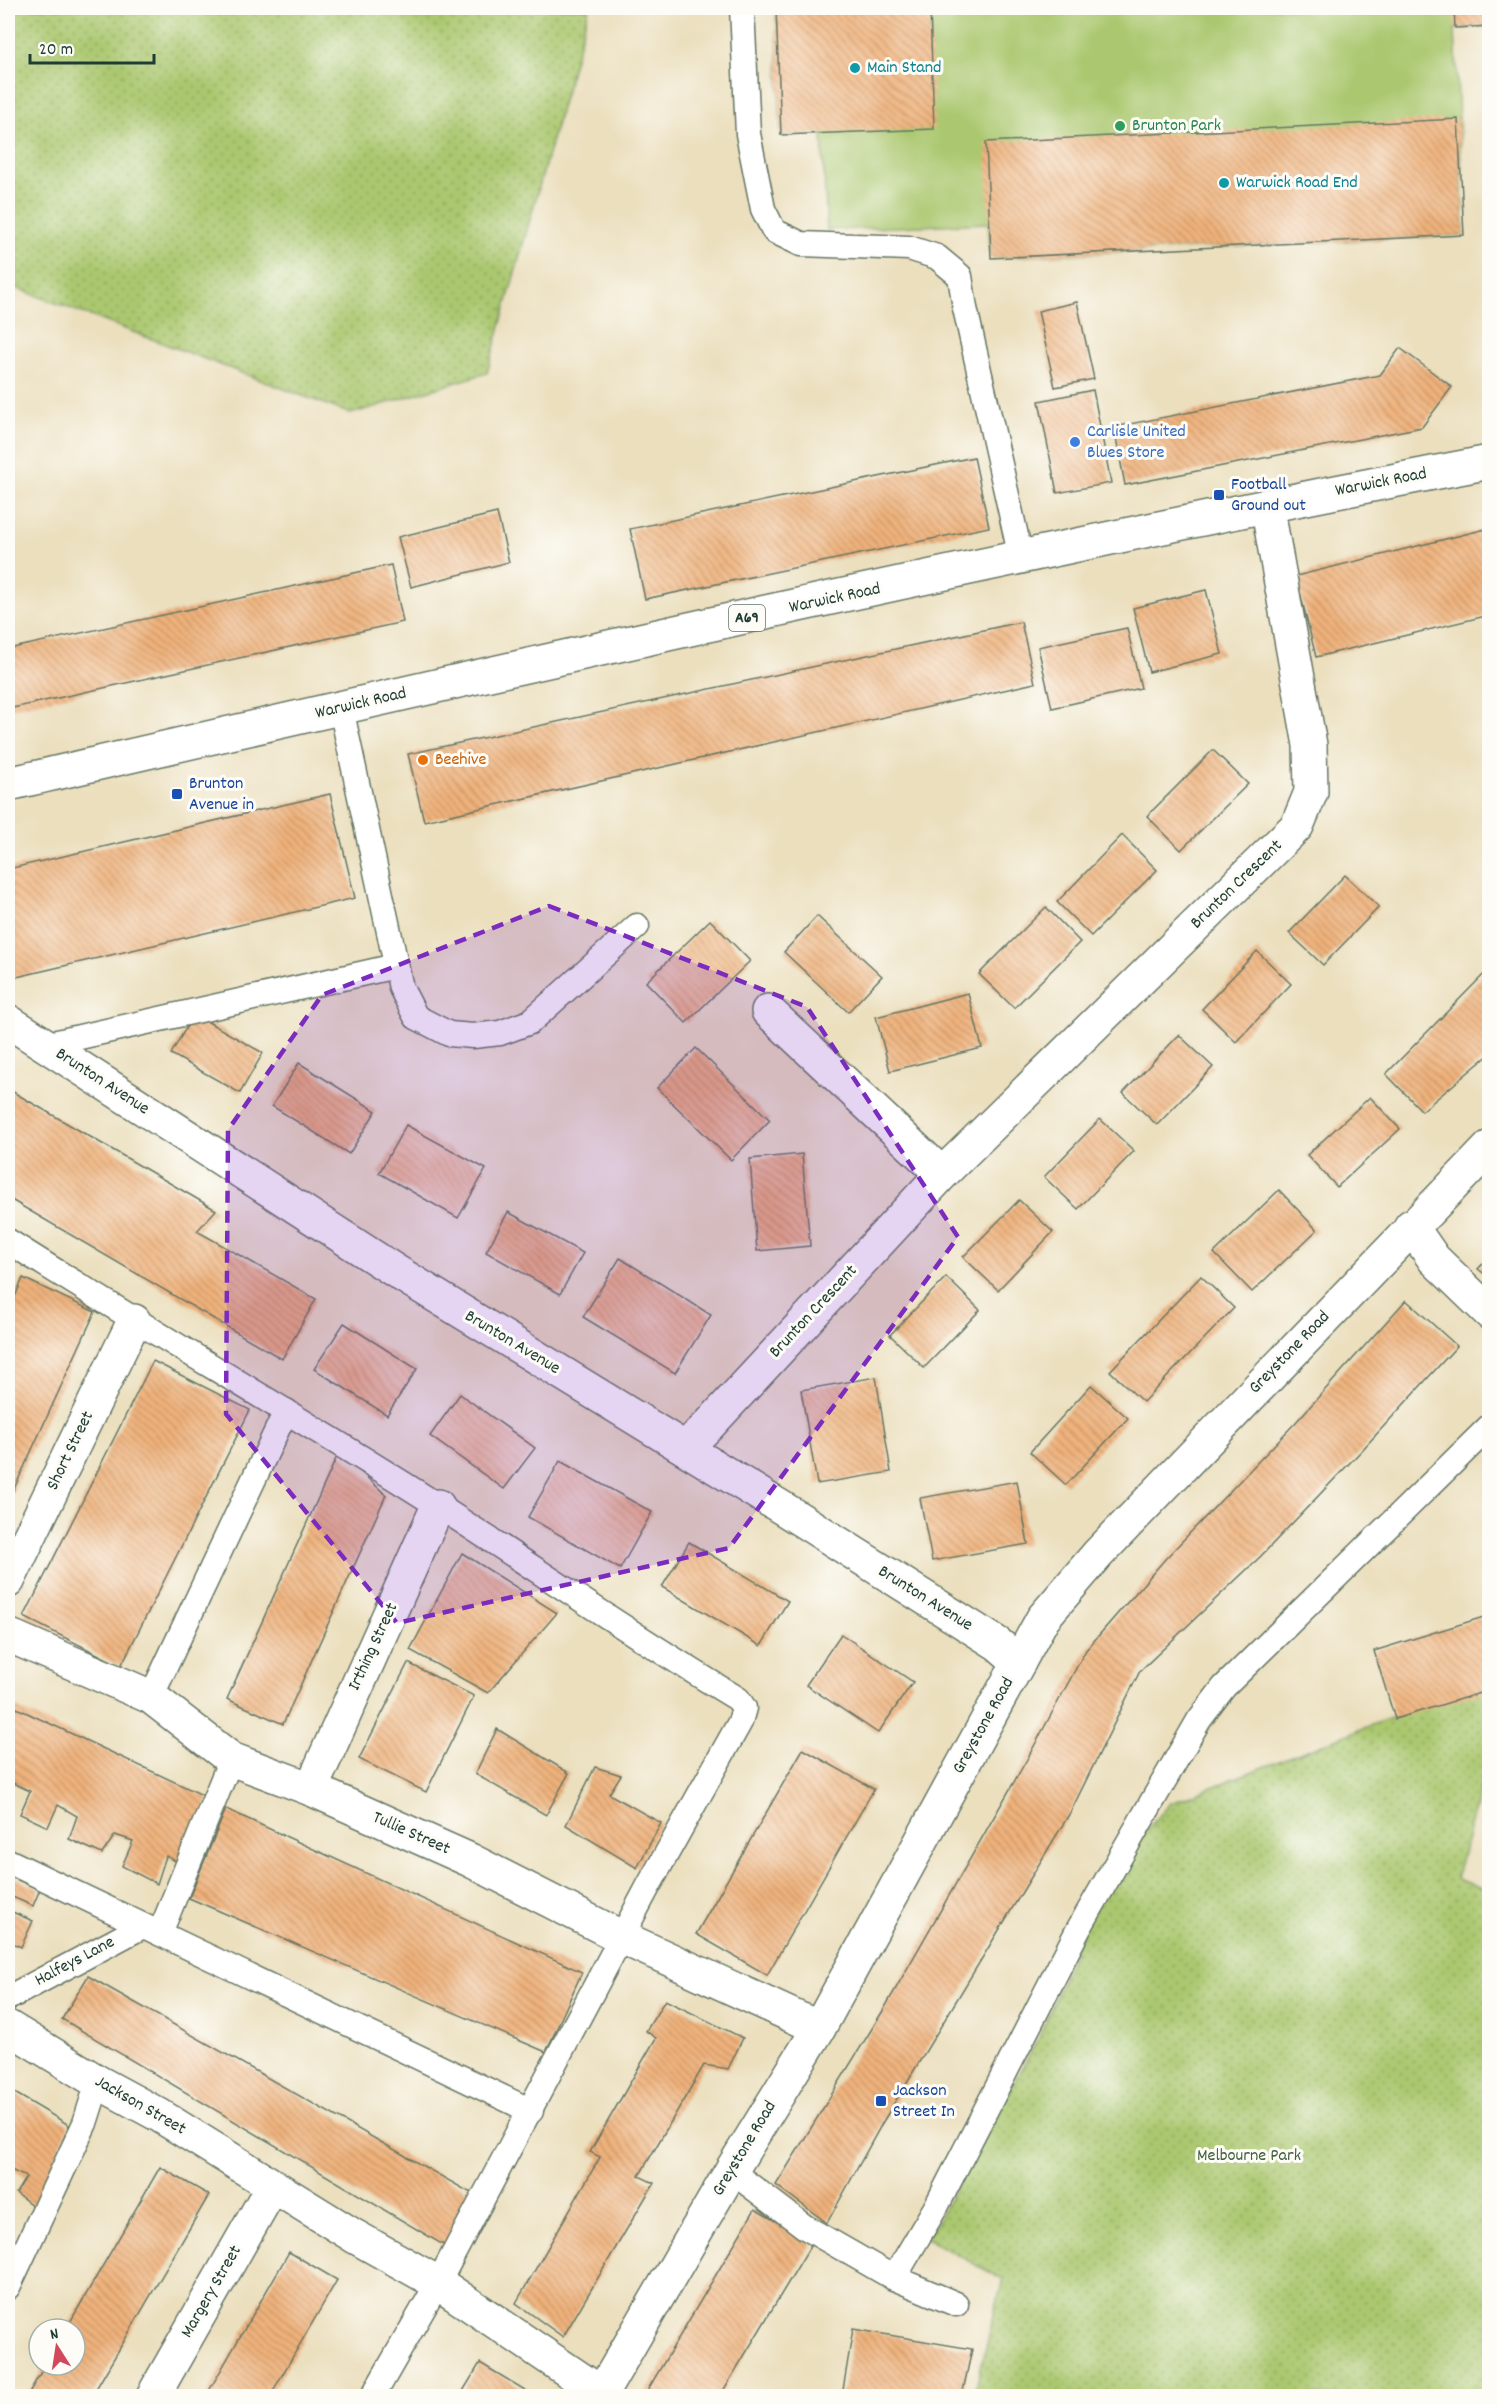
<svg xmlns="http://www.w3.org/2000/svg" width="1497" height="2404" viewBox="0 0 1497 2404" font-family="Dekko,sans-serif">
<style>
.grass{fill:#abc86f;stroke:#658252;stroke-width:1.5}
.park{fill:url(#park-dots);stroke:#658252;stroke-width:1.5}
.building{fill:url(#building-back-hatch)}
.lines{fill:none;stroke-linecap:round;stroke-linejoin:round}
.lane-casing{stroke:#667664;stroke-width:27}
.street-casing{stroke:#667664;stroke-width:36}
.secondary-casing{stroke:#667664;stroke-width:36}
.primary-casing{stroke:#667664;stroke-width:36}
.lane{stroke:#fff;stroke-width:24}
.street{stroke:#fff;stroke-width:33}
.secondary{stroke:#fff;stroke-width:33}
.primary{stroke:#fff;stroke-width:33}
.marked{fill:#7b2cbf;fill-opacity:0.2;stroke:#7b2cbf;stroke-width:4.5;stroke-dasharray:12 8;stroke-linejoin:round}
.culture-dot{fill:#0f9aa8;stroke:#fdfcf7;stroke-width:2}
.leisure-dot{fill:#2e9e5b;stroke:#fdfcf7;stroke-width:2}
.shop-dot{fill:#3f7fe0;stroke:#fdfcf7;stroke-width:2}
.transit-dot{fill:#1a4fb4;stroke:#fdfcf7;stroke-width:2}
.food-dot{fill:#e8710a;stroke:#fdfcf7;stroke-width:2}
.labels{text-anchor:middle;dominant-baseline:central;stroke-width:6;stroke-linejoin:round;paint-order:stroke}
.shield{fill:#fdfcf7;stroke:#62766e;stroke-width:1.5}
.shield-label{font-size:16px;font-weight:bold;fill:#1f3d34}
.culture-label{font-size:18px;fill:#0d838f;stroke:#fdfcf7;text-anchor:start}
.leisure-label{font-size:18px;fill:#27864d;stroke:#fdfcf7;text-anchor:start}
.shop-label{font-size:18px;fill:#366cbe;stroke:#fdfcf7;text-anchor:start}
.street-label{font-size:18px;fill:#1f3d34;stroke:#fdfcf7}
.transit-label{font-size:18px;fill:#164399;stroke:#fdfcf7;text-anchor:start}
.food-label{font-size:18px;fill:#c56008;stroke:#fdfcf7;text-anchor:start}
.park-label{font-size:18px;fill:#426043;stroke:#fdfcf7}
</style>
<defs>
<pattern id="park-dots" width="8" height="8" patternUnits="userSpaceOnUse" patternTransform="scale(1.5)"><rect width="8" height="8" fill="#abc86f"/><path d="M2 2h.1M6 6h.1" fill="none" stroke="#8ba45c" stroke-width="1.8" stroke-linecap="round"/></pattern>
<pattern id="building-back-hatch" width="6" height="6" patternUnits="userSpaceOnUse" patternTransform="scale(1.5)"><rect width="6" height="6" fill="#f0b27c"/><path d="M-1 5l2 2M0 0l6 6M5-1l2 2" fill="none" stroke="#c29266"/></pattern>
</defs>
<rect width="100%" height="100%" fill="#fdfcf7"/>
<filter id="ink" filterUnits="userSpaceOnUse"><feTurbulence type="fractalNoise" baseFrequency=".0167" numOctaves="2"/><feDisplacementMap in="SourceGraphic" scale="12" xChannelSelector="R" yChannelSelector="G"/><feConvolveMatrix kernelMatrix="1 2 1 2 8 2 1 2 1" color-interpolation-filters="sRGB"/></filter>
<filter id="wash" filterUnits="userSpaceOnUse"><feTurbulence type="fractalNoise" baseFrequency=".008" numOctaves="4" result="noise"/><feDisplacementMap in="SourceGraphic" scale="24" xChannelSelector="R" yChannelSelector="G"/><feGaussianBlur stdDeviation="1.35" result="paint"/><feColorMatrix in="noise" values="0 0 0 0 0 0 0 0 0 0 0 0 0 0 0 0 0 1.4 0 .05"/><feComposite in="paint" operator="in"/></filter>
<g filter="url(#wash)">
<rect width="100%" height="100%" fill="#ebdfbe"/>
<path class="grass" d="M776 8H1489V26L1455 29 1464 235 991 258 988 223 827 230 822 133 781 135Z"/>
<g class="park">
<path d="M8 8H589L487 373 351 414 8 285Z"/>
<path d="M1489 1689V1757L1456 1879 1489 1890V2396H974L1003 2279 925 2238 936 2223 1040 2035 1103 1879 1171 1803 1382 1721Z"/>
</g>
<g id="blocks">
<g class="building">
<path d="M776 8H930L934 129 781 135Z"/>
<path d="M1454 8H1490V26L1455 28Z"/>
<path d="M1458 119 1464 235 991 258 986 142Z"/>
<path d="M1077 302 1094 379 1055 387 1038 311Z"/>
<path d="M1400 348 1452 387 1422 427 1125 485 1114 427 1380 375Z"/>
<path d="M1093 390 1111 483 1057 493 1039 401Z"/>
<path d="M974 457 989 527 645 599 630 529Z"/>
<path d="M497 513 509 562 411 587 398 537Z"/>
<path d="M1490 528V615L1316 657 1296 576Z"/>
<path d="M391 565 403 622 8 709V649Z"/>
<path d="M1206 590 1222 654 1149 672 1133 608Z"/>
<path d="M1021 622 1035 683 424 821 408 754Z"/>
<path d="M1127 628 1141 688 1052 708 1038 647Z"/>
<path d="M1213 750 1248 784 1181 850 1147 816Z"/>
<path d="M330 794 355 898 8 979V869Z"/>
<path d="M1122 835 1157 870 1091 936 1057 902Z"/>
<path d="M1345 875 1379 907 1323 965 1289 933Z"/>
<path d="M1046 907 1080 942 1014 1008 979 974Z"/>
<path d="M817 916 882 976 848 1012 784 952Z"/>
<path d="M710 920 750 961 686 1023 646 982Z"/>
<path d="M1257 951 1291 984 1236 1042 1202 1009Z"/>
<path d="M1490 968V1054L1422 1111 1386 1074Z"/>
<path d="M968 993 982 1048 890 1071 876 1017Z"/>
<path d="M194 1014 263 1053 240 1093 171 1054Z"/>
<path d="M1179 1035 1213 1067 1157 1125 1123 1093Z"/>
<path d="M696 1048 770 1120 731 1160 657 1088Z"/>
<path d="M299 1063 376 1111 349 1154 272 1106Z"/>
<path d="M8 1089 216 1210 197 1231 316 1299 282 1359 8 1198Z"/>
<path d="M1370 1097 1400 1129 1337 1187 1307 1155Z"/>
<path d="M1100 1119 1134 1151 1078 1209 1044 1177Z"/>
<path d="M406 1125 486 1169 458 1218 379 1173Z"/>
<path d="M802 1154 810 1246 757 1251 750 1159Z"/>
<path d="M1279 1190 1317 1230 1252 1292 1214 1253Z"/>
<path d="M1019 1200 1053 1232 998 1290 963 1257Z"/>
<path d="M508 1212 583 1253 560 1294 486 1252Z"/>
<path d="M1490 1256V1278L1478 1269Z"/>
<path d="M620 1258 711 1315 675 1373 583 1317Z"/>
<path d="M1201 1276 1234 1308 1143 1402 1110 1371Z"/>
<path d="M946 1277 980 1310 924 1368 890 1335Z"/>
<path d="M23 1278 95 1312 8 1502V1313Z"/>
<path d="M1406 1300 1457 1346 1363 1449 1261 1556 1140 1671 1070 1813 884 2120 827 2223 776 2185 884 2009 1026 1761 1086 1650 1166 1558 1296 1422Z"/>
<path d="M344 1323 417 1369 387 1415 314 1369Z"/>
<path d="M153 1361 250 1410 121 1666 24 1617Z"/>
<path d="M876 1377 891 1472 817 1484 801 1390Z"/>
<path d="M1091 1385 1128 1418 1066 1485 1030 1452Z"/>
<path d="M460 1394 535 1448 504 1489 430 1436Z"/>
<path d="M339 1452 386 1495 283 1724 227 1699Z"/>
<path d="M560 1461 652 1512 620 1569 528 1517Z"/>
<path d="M1017 1481 1028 1544 932 1561 920 1498Z"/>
<path d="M689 1542 788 1601 761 1646 662 1587Z"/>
<path d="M462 1553 557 1613 488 1693 410 1650Z"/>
<path d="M1490 1615V1690L1395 1719 1374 1651Z"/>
<path d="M841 1634 913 1682 878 1733 806 1685Z"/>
<path d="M408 1663 474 1696 426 1792 359 1759Z"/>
<path d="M8 1704 209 1798 180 1863 166 1856 157 1884 122 1866 133 1841 115 1835 102 1854 69 1839 77 1816 58 1805 48 1827 20 1814 30 1791 11 1782 8 1789Z"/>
<path d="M497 1729 569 1773 546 1815 475 1774Z"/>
<path d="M803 1749 874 1789 767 1975 696 1934Z"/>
<path d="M595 1767 621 1775 609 1794 661 1823 637 1868 566 1825Z"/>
<path d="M226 1809 582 1972 546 2052 189 1898Z"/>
<path d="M8 1876 40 1889 33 1906 8 1895Z"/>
<path d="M8 1910 33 1921 21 1947 8 1941Z"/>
<path d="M88 1976 471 2193 450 2249 62 2019Z"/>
<path d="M665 2000 743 2038 728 2069 704 2065 639 2176 654 2183 563 2337 516 2303 600 2157 590 2152 656 2038 646 2031Z"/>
<path d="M8 2089 69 2125 36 2208 16 2193 26 2177 11 2170 8 2177Z"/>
<path d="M160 2167 209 2195 92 2396H27L45 2365H75V2329H66Z"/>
<path d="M755 2209 812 2243 720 2396H644Z"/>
<path d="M289 2252 337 2280 270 2396H206Z"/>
<path d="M853 2329 972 2349 962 2396H842Z"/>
<path d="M480 2363 535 2396H460Z"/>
</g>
</g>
</g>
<g filter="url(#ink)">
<use href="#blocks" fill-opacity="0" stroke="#667664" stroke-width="1.5"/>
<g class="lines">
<g class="lane-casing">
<g id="lane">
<path d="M742 8 748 134 763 209 774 231 801 244 909 248 937 257 960 276 965 308 1021 558"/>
<path d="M341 708 401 988 416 1017 449 1034 473 1036 500 1033 530 1022 637 926"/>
<path d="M44 1045 396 966"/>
<path d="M8 1241C149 1331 295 1414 437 1505 538 1570 636 1638 738 1699L744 1708 740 1722 649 1885 438 2283 373 2396"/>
<path d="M151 1697 286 1411"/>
<path d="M8 1861 531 2111"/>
<path d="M160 1933 231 1759"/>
<path d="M8 1998 143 1926"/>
<path d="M731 2171 805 2227 894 2278 956 2304"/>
<path d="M894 2278 937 2205 1078 1930 1199 1720 1224 1687 1490 1426"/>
<path d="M8 2287 85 2123 98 2082"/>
</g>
</g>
<g class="street-casing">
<g id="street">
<path d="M768 1011 942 1174"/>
<path d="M8 1021 397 1272 784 1509 998 1644 1019 1662"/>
<path d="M1411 1226 1434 1259 1490 1313"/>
<path d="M685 1448 709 1425 942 1174 1297 826 1311 792 1310 745 1267 505"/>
<path d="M8 1581 134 1321"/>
<path d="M8 1635 151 1697 231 1759 311 1789 470 1860 621 1937 819 2028"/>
<path d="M311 1789 438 1506"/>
<path d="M8 2027 98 2082 159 2115 354 2236 438 2283 601 2393"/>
<path d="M153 2396 272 2187"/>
</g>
</g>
<g class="secondary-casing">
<path id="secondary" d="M600 2396 731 2171 819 2028 1043 1618 1098 1554 1490 1147"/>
</g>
<g class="primary-casing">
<path id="primary" d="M8 784C500 671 993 557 1490 462"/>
</g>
<use href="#lane" class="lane"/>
<use href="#street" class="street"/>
<use href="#secondary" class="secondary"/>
<use href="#primary" class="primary"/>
</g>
</g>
<path class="marked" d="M549 906 807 1007 958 1237 729 1548 397 1623 226 1414 228 1130 322 995Z"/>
<g class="culture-dot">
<circle cx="855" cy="68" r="6"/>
<circle cx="1224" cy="183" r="6"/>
</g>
<circle class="leisure-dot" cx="1120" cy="126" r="6"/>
<circle class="shop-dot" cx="1075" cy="442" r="6"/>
<g class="transit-dot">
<rect x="1213" y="489" width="12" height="12" rx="3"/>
<rect x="171" y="788" width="12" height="12" rx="3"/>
<rect x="875" y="2095" width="12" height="12" rx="3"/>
</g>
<circle class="food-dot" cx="423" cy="760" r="6"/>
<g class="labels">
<rect class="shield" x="729" y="605" width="36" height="26" rx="4.5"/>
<g class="shield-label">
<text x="747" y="618">A69</text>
</g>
<g class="culture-label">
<text x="867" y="68">Main Stand</text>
<text x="1236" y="183">Warwick Road End</text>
</g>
<g class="leisure-label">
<text x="1132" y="126">Brunton Park</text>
</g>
<g class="shop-label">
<text x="1087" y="432">Carlisle United<tspan x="1087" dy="21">Blues Store</tspan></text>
</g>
<g class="street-label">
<text transform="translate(1381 483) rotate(-11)">Warwick Road</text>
<text transform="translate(835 599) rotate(-12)">Warwick Road</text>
<text transform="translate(361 704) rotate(-13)">Warwick Road</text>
<text transform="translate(1237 885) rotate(-44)">Brunton Crescent</text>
<text transform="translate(102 1082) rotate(33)">Brunton Avenue</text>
<text transform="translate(814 1312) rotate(-47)">Brunton Crescent</text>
<text transform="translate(512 1343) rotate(31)">Brunton Avenue</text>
<text transform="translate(1290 1353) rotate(-46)">Greystone Road</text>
<text transform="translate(71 1451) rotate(-64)">Short Street</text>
<text transform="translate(925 1599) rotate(32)">Brunton Avenue</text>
<text transform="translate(374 1647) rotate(-65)">Irthing Street</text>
<text transform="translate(984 1726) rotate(-61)">Greystone Road</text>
<text transform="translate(411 1834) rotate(24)">Tullie Street</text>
<text transform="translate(75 1962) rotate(-28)">Halfeys Lane</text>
<text transform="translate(140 2106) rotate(30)">Jackson Street</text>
<text transform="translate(745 2149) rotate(-59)">Greystone Road</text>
<text transform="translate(212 2292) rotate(-60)">Margery Street</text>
</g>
<g class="transit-label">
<text x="1231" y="485">Football<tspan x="1231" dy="21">Ground out</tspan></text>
<text x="189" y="784">Brunton<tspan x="189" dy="21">Avenue in</tspan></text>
<text x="893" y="2091">Jackson<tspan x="893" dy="21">Street In</tspan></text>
</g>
<g class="food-label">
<text x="435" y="760">Beehive</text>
</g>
<g class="park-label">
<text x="1249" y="2156">Melbourne Park</text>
</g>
</g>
<rect width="1497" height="2404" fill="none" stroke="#fdfcf7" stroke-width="30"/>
<g transform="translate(57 2347) rotate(348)"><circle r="28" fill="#fdfcf7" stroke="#a4b0a9" stroke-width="1.5"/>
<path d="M0-4.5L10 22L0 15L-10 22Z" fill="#d1495b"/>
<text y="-9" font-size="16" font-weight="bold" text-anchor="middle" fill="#1f3d34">N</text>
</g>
<path d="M30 54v9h124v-9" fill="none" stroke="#1f3d34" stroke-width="3"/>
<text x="39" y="54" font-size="18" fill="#1f3d34" stroke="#fdfcf7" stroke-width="4.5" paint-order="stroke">20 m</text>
</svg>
